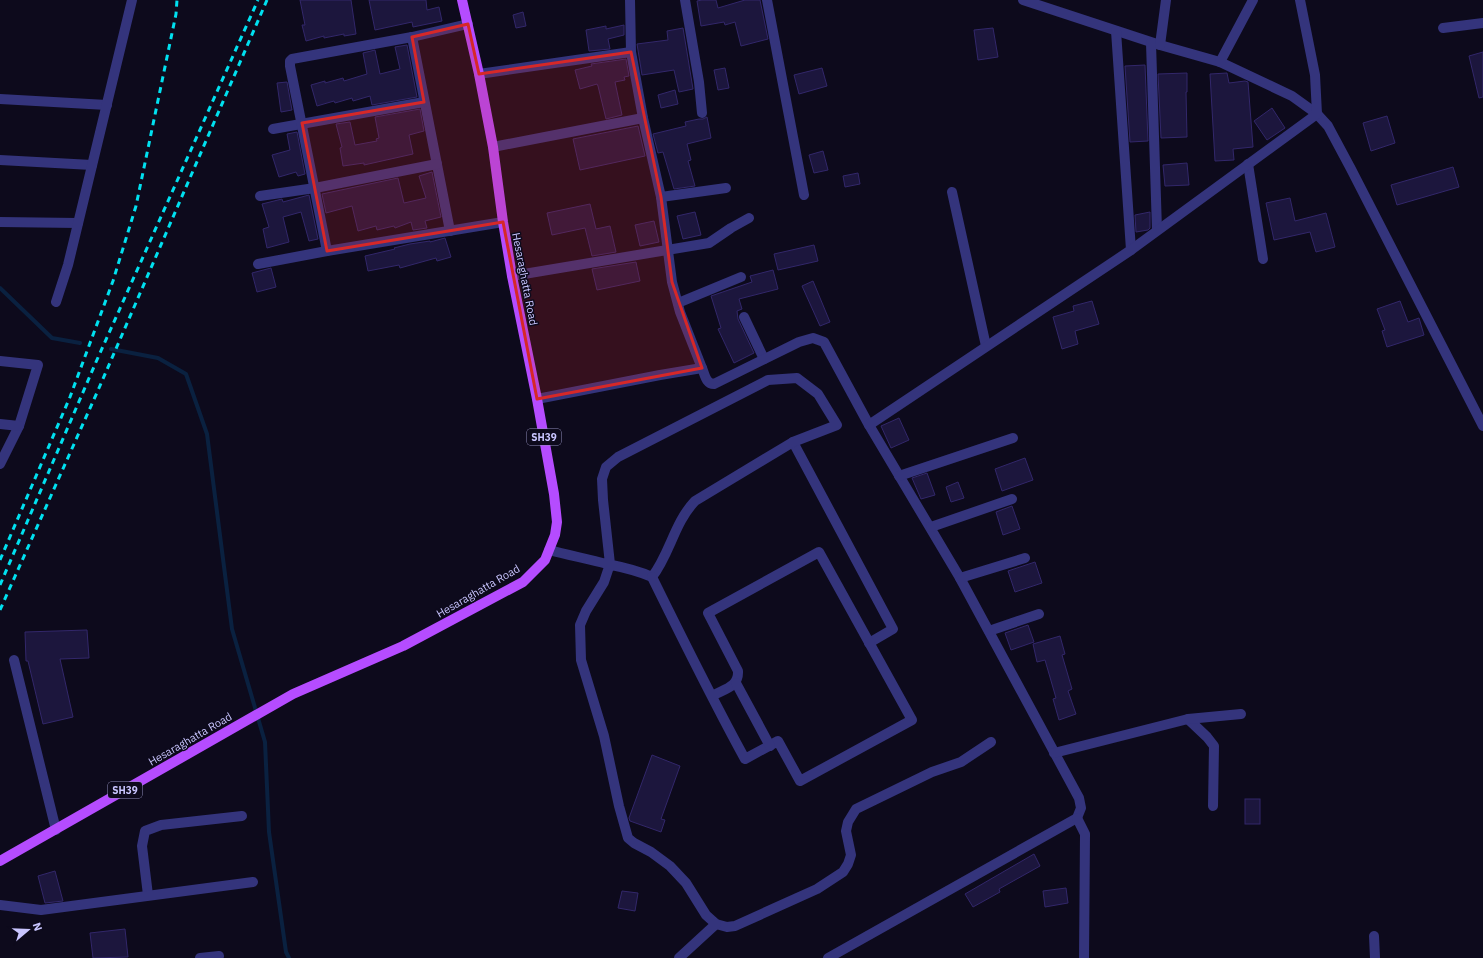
<svg xmlns="http://www.w3.org/2000/svg" width="1483" height="958" viewBox="0 0 1483 958" font-family="'IBM Plex Sans',sans-serif">
<style>
.lines{fill:none;stroke-linecap:round;stroke-linejoin:round}
.stream{stroke:#0a2140;stroke-width:4}
.building{fill:#1c163d;stroke:#32276a}
.minor{stroke:#34347c;stroke-width:10}
.major{stroke:#b54cff;stroke-width:10}
.rail{stroke:#00e1f0;stroke-width:3;stroke-dasharray:6 5;stroke-linecap:butt}
.marked{fill:#d62828;fill-opacity:0.2;stroke:#d62828;stroke-width:3;stroke-linejoin:round}
.labels{text-anchor:middle;dominant-baseline:central;stroke-width:3;stroke-linejoin:round;paint-order:stroke}
.shield{fill:#0d0a1c;stroke:#918dbb;stroke-width:1}
.shield-label{font-size:10px;font-weight:bold;fill:#c9c5ff}
.street-label{font-size:11px;fill:#c9c5ff;stroke:#0d0a1c}
</style>
<rect width="100%" height="100%" fill="#0d0a1c"/>
<g class="lines">
<g class="stream">
<path d="M0 288 52 338 80 343"/>
<path d="M111 349 158 358 186 374 207 434 232 629 265 742 269 832 286 952 289 958"/>
</g>
</g>
<g class="building">
<path d="M300 0H351L356 34 344 36V34L324 38V36L306 41 302 25H305Z"/>
<path d="M369 0H426L427 10 439 7 442 21 413 27 412 22 375 30Z"/>
<path d="M702 0H716L718 8 745 0H760L768 39 741 46 735 22 725 25 724 22 701 26 697 1Z"/>
<path d="M523 12 526 26 516 28 513 15Z"/>
<path d="M624 25V35L608 39 610 49 589 51 586 30 606 26V29Z"/>
<path d="M683 28 693 89 679 92 674 70 642 75 637 44 668 40 667 31Z"/>
<path d="M993 28 998 57 978 60 974 30Z"/>
<path d="M407 45 417 97 372 105 370 96 353 101 352 98 335 103 334 101 317 106 311 85 325 81V83L343 78 344 81 367 74 363 53 375 50 380 74 400 69 395 47Z"/>
<path d="M1483 52V97L1479 98 1469 56Z"/>
<path d="M626 59 629 76 624 77 625 80 615 82 622 115 606 119 598 86 597 84 580 89 575 70 592 66 591 64Z"/>
<path d="M1145 65 1148 141 1130 142 1125 66Z"/>
<path d="M725 68 729 88 718 90 714 70Z"/>
<path d="M822 68 827 86 799 94 794 75Z"/>
<path d="M1187 73V92H1186L1187 137 1161 138 1158 74Z"/>
<path d="M1227 73 1229 83 1245 81 1248 82 1253 147 1233 149 1234 160 1215 161 1210 74Z"/>
<path d="M287 82 292 110 281 112 277 83Z"/>
<path d="M675 90 678 104 661 108 658 95Z"/>
<path d="M1272 108 1285 128 1267 140 1254 121Z"/>
<path d="M420 109 424 131 409 135 413 154 364 165V163L343 166 340 148 342 147 336 124 350 122 355 145 377 141 376 139 379 138 375 117Z"/>
<path d="M1387 116 1395 143 1371 151 1363 123Z"/>
<path d="M707 117 711 138 687 144 691 160 688 161 695 186 674 189 663 152 658 153 653 134 686 126 685 122 699 119H703Z"/>
<path d="M638 126 645 156 580 170 573 139Z"/>
<path d="M297 132 305 174 298 176 296 172 279 177 272 155 290 150 287 134Z"/>
<path d="M823 151 828 170 814 173 809 155Z"/>
<path d="M1187 163 1189 185 1165 186 1163 165Z"/>
<path d="M1453 167 1459 187 1397 205 1391 185Z"/>
<path d="M432 172 441 217 425 221 427 228 413 230 411 222 395 228 394 226 377 230 376 226 358 231 352 206 326 213 322 194 398 178 404 203 426 198 419 176Z"/>
<path d="M858 173 860 184 845 187 843 176Z"/>
<path d="M309 195 318 239 309 241 301 212 283 217 289 242 267 248 263 229 269 227 262 204 282 199 283 202Z"/>
<path d="M1290 198 1295 221 1326 213 1335 247 1316 252 1310 232 1274 240 1266 203Z"/>
<path d="M590 204 596 229 610 226 616 252 592 256 585 228 552 235 547 213Z"/>
<path d="M695 212 701 235 683 239 677 216Z"/>
<path d="M1150 212V228L1148 230 1136 232 1135 215Z"/>
<path d="M654 221 659 242 640 246 635 225Z"/>
<path d="M445 238 451 257 437 261 436 258 400 268 399 265 368 271 365 256 395 249 394 248 410 244 430 241V242Z"/>
<path d="M814 245 818 261 778 270 774 254Z"/>
<path d="M636 262 640 281 597 290 592 269Z"/>
<path d="M271 268 276 287 257 292 252 273Z"/>
<path d="M773 270 778 289 739 299 742 309 737 311 738 319 754 353 734 363 718 329 721 328 711 296 752 282 750 276Z"/>
<path d="M813 281 830 322 820 326 802 286Z"/>
<path d="M1092 301 1099 324 1075 331 1078 344 1062 349 1053 317 1074 311 1073 306Z"/>
<path d="M1400 301 1408 322 1419 318 1424 335 1387 347 1382 331 1385 330 1377 309Z"/>
<path d="M899 418 909 440 891 448 881 426Z"/>
<path d="M1025 458 1033 480 1002 491 995 469Z"/>
<path d="M927 473 935 495 921 499 912 478Z"/>
<path d="M958 482 964 498 951 502 946 487Z"/>
<path d="M1012 506 1020 529 1003 535 996 512Z"/>
<path d="M1035 562 1042 583 1015 592 1008 571Z"/>
<path d="M1028 625 1034 642 1011 650 1005 633Z"/>
<path d="M87 630 89 658 60 659 73 717 43 724 28 661H26L25 632Z"/>
<path d="M1060 636 1065 654 1062 655 1072 689 1068 691 1076 714 1059 720 1053 699 1056 698 1045 660 1037 662 1033 644Z"/>
<path d="M652 755 680 766 661 819 665 820 661 832 630 821 629 818Z"/>
<rect x="1245" y="799" width="15" height="25"/>
<path d="M1034 854 1040 866 999 889 1000 892 973 907 965 894Z"/>
<path d="M55 871 63 901 45 903 38 876Z"/>
<path d="M1066 888 1068 903 1045 907 1043 891Z"/>
<path d="M622 891 638 893 635 911 618 908Z"/>
<path d="M125 929 128 957 93 958 90 933Z"/>
</g>
<g class="lines">
<g class="minor">
<path d="M630 0 631 52 643 118 661 197 672 282 680 312 702 368"/>
<path d="M685 0 699 82 702 113"/>
<path d="M767 0 804 195"/>
<path d="M1023 0 1160 45 1220 62 1292 96 1317 114 1328 126 1351 169 1483 426"/>
<path d="M1443 28 1483 23"/>
<path d="M1116 31 1131 250"/>
<path d="M412 37 450 231"/>
<path d="M1151 43 1157 230"/>
<path d="M1160 45 1166 0"/>
<path d="M1220 62 1253 0"/>
<path d="M479 74 631 52"/>
<path d="M0 99 107 105"/>
<path d="M273 129 424 102"/>
<path d="M493 147 643 118"/>
<path d="M0 160 92 165"/>
<path d="M1248 164 1263 259"/>
<path d="M952 192 986 346"/>
<path d="M260 196 315 188 437 164"/>
<path d="M661 197 726 188"/>
<path d="M0 222 78 223"/>
<path d="M327 251 290 66V61L292 59 412 37 468 24"/>
<path d="M258 264 327 251 503 222"/>
<path d="M512 276 709 243 731 228 749 218"/>
<path d="M56 302 68 265 132 0"/>
<path d="M678 303 741 277"/>
<path d="M744 317 764 359"/>
<path d="M0 361 38 365 19 426 0 464"/>
<path d="M537 399 660 375 702 368C705 375 706 384 714 384L799 342 813 338 824 342 869 425 960 578 1079 798 1081 808 1077 818 828 958"/>
<path d="M0 424 19 426"/>
<path d="M869 425 1131 250 1317 114 1315 75 1300 0"/>
<path d="M793 442 893 629 869 643"/>
<path d="M899 476 1013 438"/>
<path d="M931 527 1012 499"/>
<path d="M549 550C568 555 588 559 607 564 622 567 637 570 652 577 670 554 674 523 695 501L793 442 837 425 818 394 797 378 768 380 618 457 606 467 602 479 603 500 610 564 604 582 586 611 580 625 581 660 604 736 619 806 628 838 634 843 651 852 670 866 686 883 706 915 716 924 727 927 735 926 817 889 843 872 848 864 851 855 846 831 848 822 856 809 932 772 961 762 991 742"/>
<path d="M652 577C682 638 712 699 745 759L778 741 800 781 912 720 819 552 708 613 738 671C739 687 724 689 712 696"/>
<path d="M960 578 1025 558"/>
<path d="M989 631 1039 614"/>
<path d="M14 660 56 830"/>
<path d="M736 683 770 746"/>
<path d="M1188 719 1207 737 1214 746 1213 806"/>
<path d="M1054 753 1188 719 1241 714"/>
<path d="M1077 818 1085 834 1084 958"/>
<path d="M148 895 142 846 145 831 161 825 242 816"/>
<path d="M0 905 41 910 253 882"/>
<path d="M1374 936 1375 958"/>
<path d="M200 958 219 956"/>
<path d="M679 958 716 924"/>
</g>
<path class="major" d="M0 861 293 694 403 646 523 582 545 560 555 535 557 522 554 494 537 399 512 276 503 222 493 147 479 74 462 0"/>
<g class="rail">
<path d="M0 560 70 397 113 281 136 206 176 14 177 0"/>
<path d="M0 585 96 362 258 0"/>
<path d="M0 610 99 388 267 0"/>
</g>
</g>
<path class="marked" d="M468 24 479 74 631 52 661 197 672 282 702 368 537 399 503 222 327 251 302 123 424 102 412 37Z"/>
<g class="labels">
<g class="shield">
<rect x="527" y="429" width="34" height="16" rx="3"/>
<rect x="108" y="782" width="34" height="16" rx="3"/>
</g>
<g class="shield-label">
<text x="544" y="437">SH39</text>
<text x="125" y="790">SH39</text>
</g>
<g class="street-label">
<text transform="translate(525 279) rotate(79)">Hesaraghatta Road</text>
<text transform="translate(478 591) rotate(-30)">Hesaraghatta Road</text>
<text transform="translate(190 739) rotate(-30)">Hesaraghatta Road</text>
</g>
</g>
<g transform="translate(28 930) rotate(71)" stroke="#0d0a1c" stroke-width="3" paint-order="stroke">
<path d="M0-3L7 15L0 10L-7 15Z" fill="#c9c5ff"/>
<text y="-6" font-size="11" font-weight="bold" text-anchor="middle" fill="#c9c5ff">N</text>
</g>
</svg>
